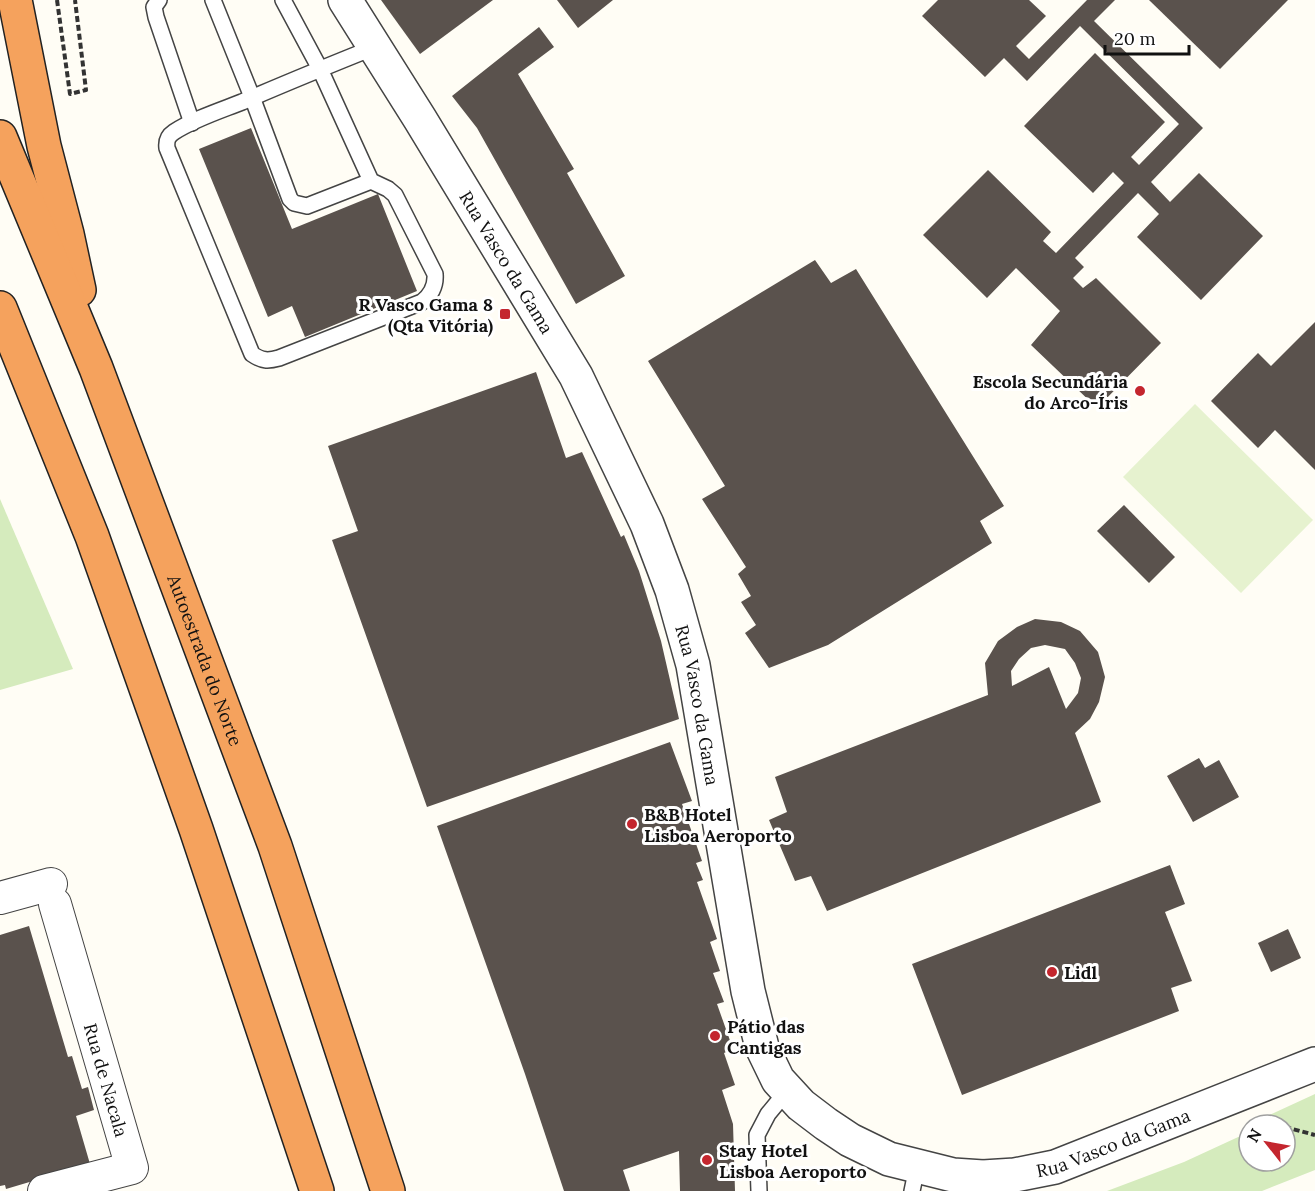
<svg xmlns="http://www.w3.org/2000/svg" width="1315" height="1191" viewBox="0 0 1315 1191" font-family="Lora,serif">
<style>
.green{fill:#d5ebbd}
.pitch{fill:#e6f2cf}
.building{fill:#5a524d;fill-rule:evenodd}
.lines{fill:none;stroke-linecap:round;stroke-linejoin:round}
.service-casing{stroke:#444;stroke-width:18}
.minor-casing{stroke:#444;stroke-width:34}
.tertiary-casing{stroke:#444;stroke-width:36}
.motorway-casing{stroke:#222;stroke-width:36}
.path{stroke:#333;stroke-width:4;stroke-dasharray:6 3;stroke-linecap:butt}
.service{stroke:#fff;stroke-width:15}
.minor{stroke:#fff;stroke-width:32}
.tertiary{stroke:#fff;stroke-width:33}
.motorway{stroke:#f5a25d;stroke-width:33}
.poi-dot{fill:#c4262e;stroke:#fff;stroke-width:2}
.labels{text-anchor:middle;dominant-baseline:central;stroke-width:6;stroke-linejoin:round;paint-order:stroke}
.street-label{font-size:18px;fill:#111;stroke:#fff}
.poi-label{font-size:18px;font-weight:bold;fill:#111;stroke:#fff;text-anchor:start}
</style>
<rect width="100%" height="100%" fill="#fffdf5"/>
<g class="green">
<path d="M0 499 73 669 0 690Z"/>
<path d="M1315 1094V1170L1262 1191H1107L1184 1162 1249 1132V1161H1285V1125H1265L1263 1118Z"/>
</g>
<path class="pitch" d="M1195 404 1313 520 1241 593 1123 477Z"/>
<g class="building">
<path d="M381 0H493L420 54Z"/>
<path d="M557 0H613L578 28Z"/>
<path d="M938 0H1029L1046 16 1016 46 1029 59 1087 0H1115L1094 21 1203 128 1151 182 1170 202 1199 173 1263 236 1201 300 1137 237 1159 214 1138 193 1075 258 1084 267 1073 278 1083 288 1096 278 1161 343 1097 408 1031 345 1060 311 1016 268 987 298 923 235 988 170 1051 232 1043 241 1056 253 1124 183 1113 172 1093 193 1024 126 1095 53 1165 122 1131 157 1139 165 1179 124 1080 26 1027 81 1004 58 985 77 922 16Z"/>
<path d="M1149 0H1288L1220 69Z"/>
<path d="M539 27 554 47 518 74 574 169 567 173 625 276 576 304 477 128 452 96Z"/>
<path d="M251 128 292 229 378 194 417 291 305 337 292 306 268 317 199 149Z"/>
<path d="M815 260 831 283 856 269 1004 506 980 521 992 543 828 645 769 668 745 633 756 625 741 602 751 596 738 574 746 567 702 499 725 486 648 361Z"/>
<path d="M1315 322V470L1275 430 1258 448 1211 401 1258 353 1271 366Z"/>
<path d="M536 372 566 458 582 452 621 537 624 535 639 571 661 641 679 719 427 807 332 540 358 531 328 446Z"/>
<path d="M1124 505 1175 557 1149 583 1097 531Z"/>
<path d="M1035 619 1061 622 1080 631 1098 652 1105 677 1099 702 1090 719 1075 733 1101 802 827 911 811 876 795 881 769 820 787 812 775 777 988 695 985 663 998 641 1017 627ZM1045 645 1065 649 1075 663 1081 678 1078 693 1066 709 1049 667 1012 686 1011 671 1019 659 1031 648Z"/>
<path d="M670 742 692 801 682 804 702 861 696 863 703 880 697 882 717 939 710 942 720 971 713 973 724 1002 717 1004 733 1049 724 1053 735 1085 722 1090 733 1124 735 1191H680L679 1151 623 1170 630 1191H564L525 1074 437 826Z"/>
<path d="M1199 758 1205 768 1219 760 1239 797 1193 822 1167 776Z"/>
<path d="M1170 865 1185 904 1165 912 1192 981 1171 988 1179 1011 962 1095 912 964Z"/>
<path d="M29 926 68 1057 72 1056 82 1089 88 1087 94 1110 76 1116 90 1164 6 1189 5 1185 0 1186V935Z"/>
<path d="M1288 929 1301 958 1271 972 1258 943Z"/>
</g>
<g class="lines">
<g class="service-casing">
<g id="service">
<path d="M159 0 154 7 156 17 192 123"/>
<path d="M213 0 252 97 290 199 294 203 307 206 371 181"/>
<path d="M283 0 320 69 371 181 388 189 395 195 435 274C436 286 431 295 422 302L279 358C268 361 262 361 252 354L167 148C166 140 168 136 174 132 194 119 219 111 242 102 286 83 330 65 375 47"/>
<path d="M759 1191 757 1135 768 1114 787 1091"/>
<path d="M912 1191 917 1167"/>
</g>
</g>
<g class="minor-casing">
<g id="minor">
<path d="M0 898 51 884"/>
<path d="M44 1191 132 1168 55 904"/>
</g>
</g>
<g class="tertiary-casing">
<g id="tertiary">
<path id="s1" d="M345 0 420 119 576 376 647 524 672 590 693 665 748 991 762 1047 778 1080 801 1105 826 1124 850 1140 889 1159 953 1175 983 1177 1015 1175 1055 1167 1315 1064"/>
</g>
</g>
<g class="motorway-casing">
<g id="motorway">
<path d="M15 0 44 146 67 234 79 290"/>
<path id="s2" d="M0 137 96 368 275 846 388 1191"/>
<path d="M0 308 92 536 196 829 317 1191"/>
</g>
</g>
<g class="path">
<path d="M57 0 70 94 86 90 75 0"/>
<path d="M1258 1120 1278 1125"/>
<path d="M1285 1127 1315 1135"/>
</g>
<use href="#service" class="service"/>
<use href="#minor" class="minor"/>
<use href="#tertiary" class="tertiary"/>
<use href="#motorway" class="motorway"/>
</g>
<g class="poi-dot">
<rect x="499" y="308" width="12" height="12" rx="3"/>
<circle cx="1140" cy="391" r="6"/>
<circle cx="632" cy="824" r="6"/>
<circle cx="1052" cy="972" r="6"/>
<circle cx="715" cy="1036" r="6"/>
<circle cx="707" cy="1160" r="6"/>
</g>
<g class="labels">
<g class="street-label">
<text stroke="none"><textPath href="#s1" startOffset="308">Rua Vasco da Gama</textPath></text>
<text stroke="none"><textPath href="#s2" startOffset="562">Autoestrada do Norte</textPath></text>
<text stroke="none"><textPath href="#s1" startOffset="794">Rua Vasco da Gama</textPath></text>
<text transform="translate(106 1080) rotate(74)">Rua de Nacala</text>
<text stroke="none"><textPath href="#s1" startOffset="1548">Rua Vasco da Gama</textPath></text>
</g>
<g class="poi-label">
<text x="493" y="304" text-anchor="end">R Vasco Gama 8<tspan x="493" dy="21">(Qta Vitória)</tspan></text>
<text x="1128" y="381" text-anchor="end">Escola Secundária<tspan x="1128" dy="21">do Arco-Íris</tspan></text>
<text x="644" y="814">B&amp;B Hotel<tspan x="644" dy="21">Lisboa Aeroporto</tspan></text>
<text x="1064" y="972">Lidl</text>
<text x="727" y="1026">Pátio das<tspan x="727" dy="21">Cantigas</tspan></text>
<text x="719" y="1150">Stay Hotel<tspan x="719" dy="21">Lisboa Aeroporto</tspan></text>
</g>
</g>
<g transform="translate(1267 1143) rotate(301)"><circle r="28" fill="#ffffff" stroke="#a0a0a0" stroke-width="1.5"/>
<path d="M0-4.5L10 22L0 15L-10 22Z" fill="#c4262e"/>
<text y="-9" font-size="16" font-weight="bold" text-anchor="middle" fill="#111111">N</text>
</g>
<path d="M1105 45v9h84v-9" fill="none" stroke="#111111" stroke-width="3"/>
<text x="1114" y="45" font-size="18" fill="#111111" stroke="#ffffff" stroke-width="4.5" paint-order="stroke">20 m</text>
</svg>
